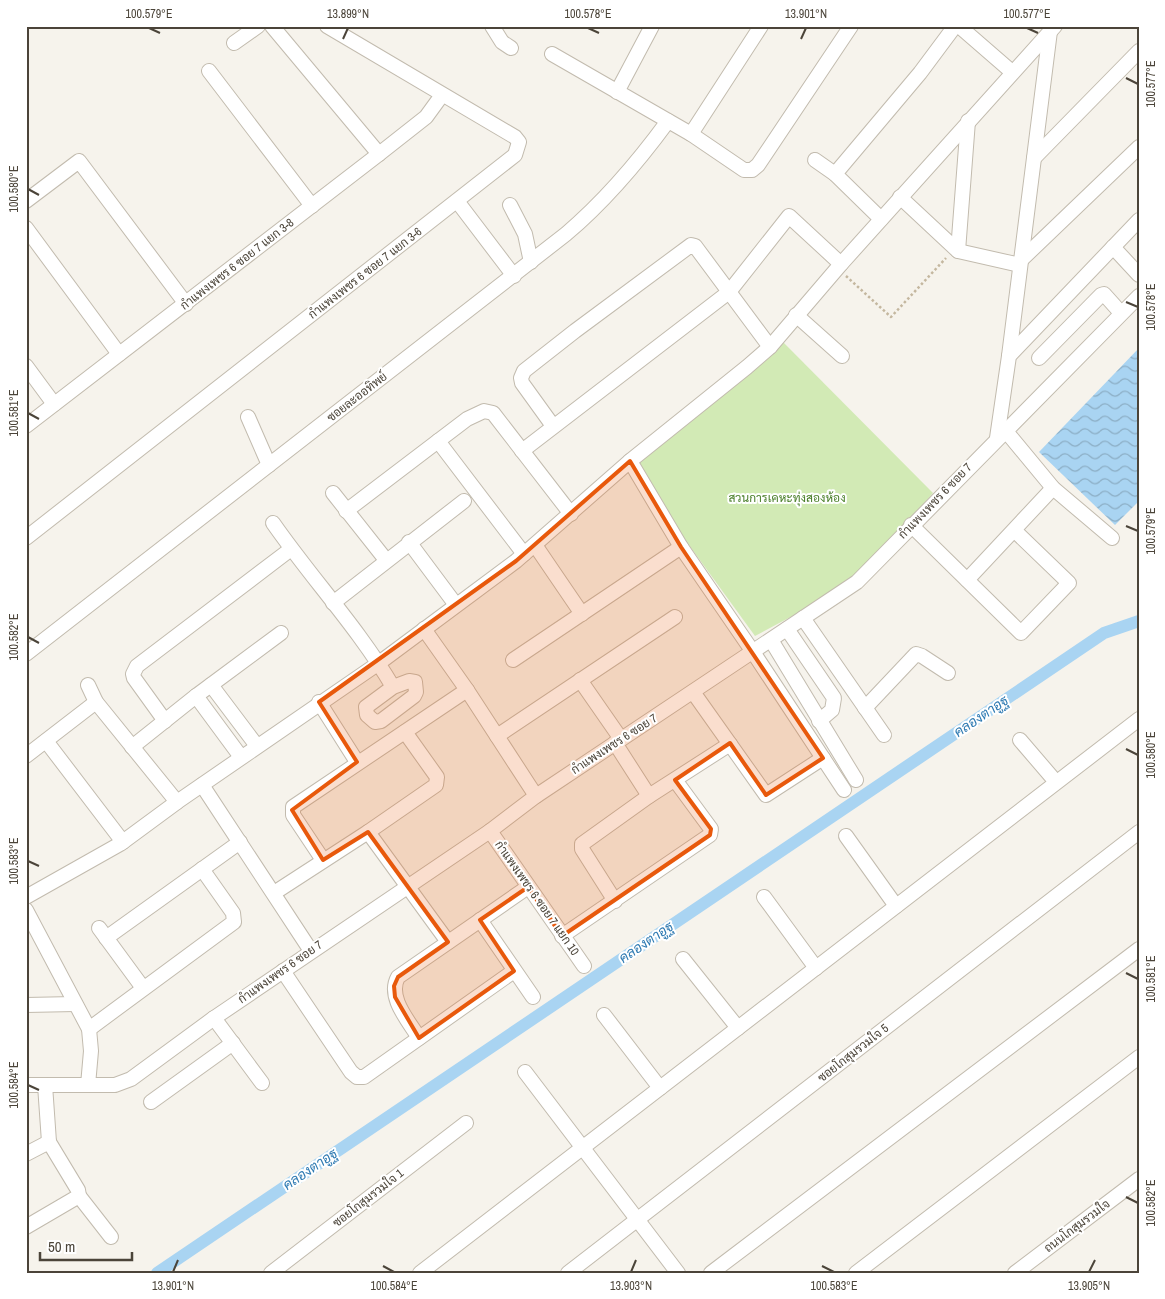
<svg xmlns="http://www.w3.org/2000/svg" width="1165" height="1299" viewBox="0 0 1165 1299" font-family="'Archivo Narrow',Sarabun,sans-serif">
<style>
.park{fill:#d2eab5}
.water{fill:url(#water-waves)}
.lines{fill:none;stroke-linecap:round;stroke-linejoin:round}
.canal{stroke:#a9d4f2;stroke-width:12}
.minor-casing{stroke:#c2bbae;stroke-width:16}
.path{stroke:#c4b79f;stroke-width:2.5;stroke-dasharray:2.5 2.5;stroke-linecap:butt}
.minor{stroke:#fff;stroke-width:14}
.marked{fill:#e8590c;fill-opacity:0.2;stroke:#e8590c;stroke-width:4;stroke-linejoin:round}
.ticks{fill:none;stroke:#4b4439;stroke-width:2}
.labels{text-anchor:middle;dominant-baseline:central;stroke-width:4;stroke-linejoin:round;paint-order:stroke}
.street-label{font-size:12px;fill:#4b4439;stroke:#fff}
.park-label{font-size:12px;fill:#4a7f2a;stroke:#fff}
.water-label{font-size:14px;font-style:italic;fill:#2e7ab2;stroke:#fff}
.neatline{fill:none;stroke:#4b4439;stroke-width:2}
.ticks-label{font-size:12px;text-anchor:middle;fill:#4b4439}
</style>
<defs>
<pattern id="water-waves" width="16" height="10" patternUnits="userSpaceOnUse" patternTransform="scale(1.25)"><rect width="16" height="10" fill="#a9d4f2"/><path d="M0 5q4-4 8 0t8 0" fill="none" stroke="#8caec5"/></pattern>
</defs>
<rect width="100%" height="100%" fill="#f6f3ec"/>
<path class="park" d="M780 339 933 493 856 582 755 636 633 468Z"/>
<path class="water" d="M1139 348V501L1115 525 1039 452Z"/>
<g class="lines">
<path class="canal" d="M157 1273 1104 633 1139 621"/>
<g class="minor-casing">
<g id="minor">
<path d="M272 26 379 154"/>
<path d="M492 26 502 42 511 48"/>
<path d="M959 26 1012 72"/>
<path d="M234 43 258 26"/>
<path d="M552 54 691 134 744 170H752L758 165 851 26"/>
<path d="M209 71 312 206"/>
<path d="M617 92 652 26"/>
<path d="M691 134 761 26"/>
<path d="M1034 158 1139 51"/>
<path d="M815 160 835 174"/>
<path d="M900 197 958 251 1020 265"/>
<path d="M26 201 79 161 186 304"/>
<path d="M457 201 514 276"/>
<path d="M510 205 525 234 531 262"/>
<path d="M881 219 835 174 920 73 955 26"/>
<path d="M26 228 119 354"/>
<path d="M1113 247 1139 275"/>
<path d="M958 251 968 121"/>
<path d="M1020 261 1139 147"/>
<path d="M796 315 842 356"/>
<path d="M1009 356 1050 31"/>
<path d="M1039 358 1101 295 1104 294 1121 313"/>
<path d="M26 366 54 404"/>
<path d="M248 417 269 465"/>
<path d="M26 426 379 154 426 117 442 95"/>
<path d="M553 426 522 383 521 378 524 371 575 331 691 245 695 246 770 347"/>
<path d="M1005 430 1053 488 1112 538"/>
<path d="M997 438 1009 356 1139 220"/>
<path d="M438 441 524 554"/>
<path d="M522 451 729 292 789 216 841 264"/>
<path d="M630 461 681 547 753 652 844 790"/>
<path d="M333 493 386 560"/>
<path d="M346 511 467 419 484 411 493 413 571 514"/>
<path d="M273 523C312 579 359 629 393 687L409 681 415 682 416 692 414 696 381 721 375 722 367 715 366 707 393 687"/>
<path d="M911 525 1021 633 1069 583 1015 531"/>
<path d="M26 538 515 155 519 142 515 137 327 26"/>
<path d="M409 542 456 605"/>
<path d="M535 545 582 614"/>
<path d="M967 580 1053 488"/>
<path d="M333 603 464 501"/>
<path d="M803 618 884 735"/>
<path d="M424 629 467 690 536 796"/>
<path d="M787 629 834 698 832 710 819 721"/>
<path d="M771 640 856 780"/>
<path d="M26 654 566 234C605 201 638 162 668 121"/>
<path d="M513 660 681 547"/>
<path d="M580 680 621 739"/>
<path d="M88 685 96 702 177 802"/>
<path d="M211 685 257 746"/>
<path d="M693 692 766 795 823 758"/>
<path d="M196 696 241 757"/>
<path d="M319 702 357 762"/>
<path d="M865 708 916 654 922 656 948 673"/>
<path d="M165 721 134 678 133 674 137 666 291 549"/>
<path d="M497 736 675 617"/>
<path d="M1020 740 1056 782"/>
<path d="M46 741 123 842"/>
<path d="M615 743 649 796"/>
<path d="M132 747 196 696 281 633"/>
<path d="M26 756 96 702"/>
<path d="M202 785 311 951"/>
<path d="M490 831 584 966"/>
<path d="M368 832 436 785 437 777 405 732"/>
<path d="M846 836 896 906"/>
<path d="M323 860 293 815V807L467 690"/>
<path d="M274 893 368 832 448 942"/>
<path d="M26 897 120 844 177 802 379 663 516 561 630 461 747 367 770 347 841 264 1055 26"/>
<path d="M764 897 816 968"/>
<path d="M615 901 582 849V844L649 796 730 744"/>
<path d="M26 910 89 1029 91 1051 88 1085"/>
<path d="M480 920 533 997"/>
<path d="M99 928 143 988"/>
<path d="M562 936 710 835 711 829 675 780"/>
<path d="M106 938 240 842"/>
<path d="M683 959 738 1028"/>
<path d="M283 971 351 1072 357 1077H364L514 971"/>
<path d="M26 1005 75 1004"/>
<path d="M604 1015 660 1088"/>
<path d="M214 1018 262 1083"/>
<path d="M89 1029 234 922 233 913 202 869"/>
<path d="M419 1038C408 1020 387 997 398 977L528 887"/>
<path d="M525 1072 678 1273"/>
<path d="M26 1085H115L131 1079 214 1018 490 831 536 796 857 582 1139 296"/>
<path d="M45 1085 49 1142"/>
<path d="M151 1102 233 1043"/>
<path d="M26 1154 49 1142 78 1190 79 1196 26 1227"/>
<path d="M79 1196 111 1237"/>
<path d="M271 1273 466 1123"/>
<path d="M420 1273 1139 719"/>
<path d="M568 1273 1139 832"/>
<path d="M711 1273 1139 949"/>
<path d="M856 1273 1139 1057"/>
<path d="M1015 1273 1139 1179"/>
</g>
</g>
<path class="path" d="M846 276 891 317 946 258"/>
<use href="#minor" class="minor"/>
</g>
<path class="marked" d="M630 461 681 547 823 758 766 795 730 743 675 780 711 829 710 835 562 936 528 887 480 920 514 971 419 1038 395 997 394 986 398 977 448 942 368 832 323 860 292 810 357 762 319 702 516 561Z"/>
<path class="ticks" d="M149 28 160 33M588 28 599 33M1027 28 1038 33M343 39 348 28M801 39 806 28M1126 78 1138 84M28 189 39 195M1126 302 1138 307M28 413 39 419M1126 526 1138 531M28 637 39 643M1126 749 1138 755M28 861 39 866M1126 973 1138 979M28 1085 39 1090M1126 1197 1138 1203M383 1266 394 1272M822 1266 834 1272M173 1272 178 1260M631 1272 636 1260M1089 1272 1095 1260"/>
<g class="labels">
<g class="street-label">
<text transform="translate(237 264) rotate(-38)">กำแพงเพชร 6 ซอย 7 แยก 3-8</text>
<text transform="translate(365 273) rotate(-38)">กำแพงเพชร 6 ซอย 7 แยก 3-6</text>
<text transform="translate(357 397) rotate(-38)">ซอยละออทิพย์</text>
<text transform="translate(935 501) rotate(-46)">กำแพงเพชร 6 ซอย 7</text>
<text transform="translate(614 744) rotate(-33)">กำแพงเพชร 6 ซอย 7</text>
<text transform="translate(537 898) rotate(55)">กำแพงเพชร 6 ซอย 7 แยก 10</text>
<text transform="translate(280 972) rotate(-35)">กำแพงเพชร 6 ซอย 7</text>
<text transform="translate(853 1053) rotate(-38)">ซอยโกสุมรวมใจ 5</text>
<text transform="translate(368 1198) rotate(-38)">ซอยโกสุมรวมใจ 1</text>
<text transform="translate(1077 1226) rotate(-37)">ถนนโกสุมรวมใจ</text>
</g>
<g class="park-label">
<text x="787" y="498">สวนการเคหะทุ่งสองห้อง</text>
</g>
<g class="water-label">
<text transform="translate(981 716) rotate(-34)">คลองตาอูฐ</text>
<text transform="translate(646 942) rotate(-34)">คลองตาอูฐ</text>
<text transform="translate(310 1169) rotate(-34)">คลองตาอูฐ</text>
</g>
</g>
<rect width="1165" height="1299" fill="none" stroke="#ffffff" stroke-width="55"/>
<path d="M40 1252v8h92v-8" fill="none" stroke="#4b4439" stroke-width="2.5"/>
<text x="48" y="1252" font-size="15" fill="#4b4439" stroke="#ffffff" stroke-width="4" paint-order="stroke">50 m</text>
<rect x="28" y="28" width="1110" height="1244" class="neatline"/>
<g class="ticks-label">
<text x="149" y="18">100.579°E</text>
<text x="348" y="18">13.899°N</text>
<text x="588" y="18">100.578°E</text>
<text x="806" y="18">13.901°N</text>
<text x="1027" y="18">100.577°E</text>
<text transform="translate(1151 84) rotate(-90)" y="4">100.577°E</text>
<text transform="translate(14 189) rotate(-90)" y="4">100.580°E</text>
<text transform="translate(1151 307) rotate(-90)" y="4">100.578°E</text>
<text transform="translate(14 413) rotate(-90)" y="4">100.581°E</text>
<text transform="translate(1151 531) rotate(-90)" y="4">100.579°E</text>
<text transform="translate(14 637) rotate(-90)" y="4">100.582°E</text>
<text transform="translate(1151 755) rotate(-90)" y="4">100.580°E</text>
<text transform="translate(14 861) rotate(-90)" y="4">100.583°E</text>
<text transform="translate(1151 979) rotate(-90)" y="4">100.581°E</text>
<text transform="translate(14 1085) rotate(-90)" y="4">100.584°E</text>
<text transform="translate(1151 1203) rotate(-90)" y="4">100.582°E</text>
<text x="173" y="1290">13.901°N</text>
<text x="394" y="1290">100.584°E</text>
<text x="631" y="1290">13.903°N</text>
<text x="834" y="1290">100.583°E</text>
<text x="1089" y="1290">13.905°N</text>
</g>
</svg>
